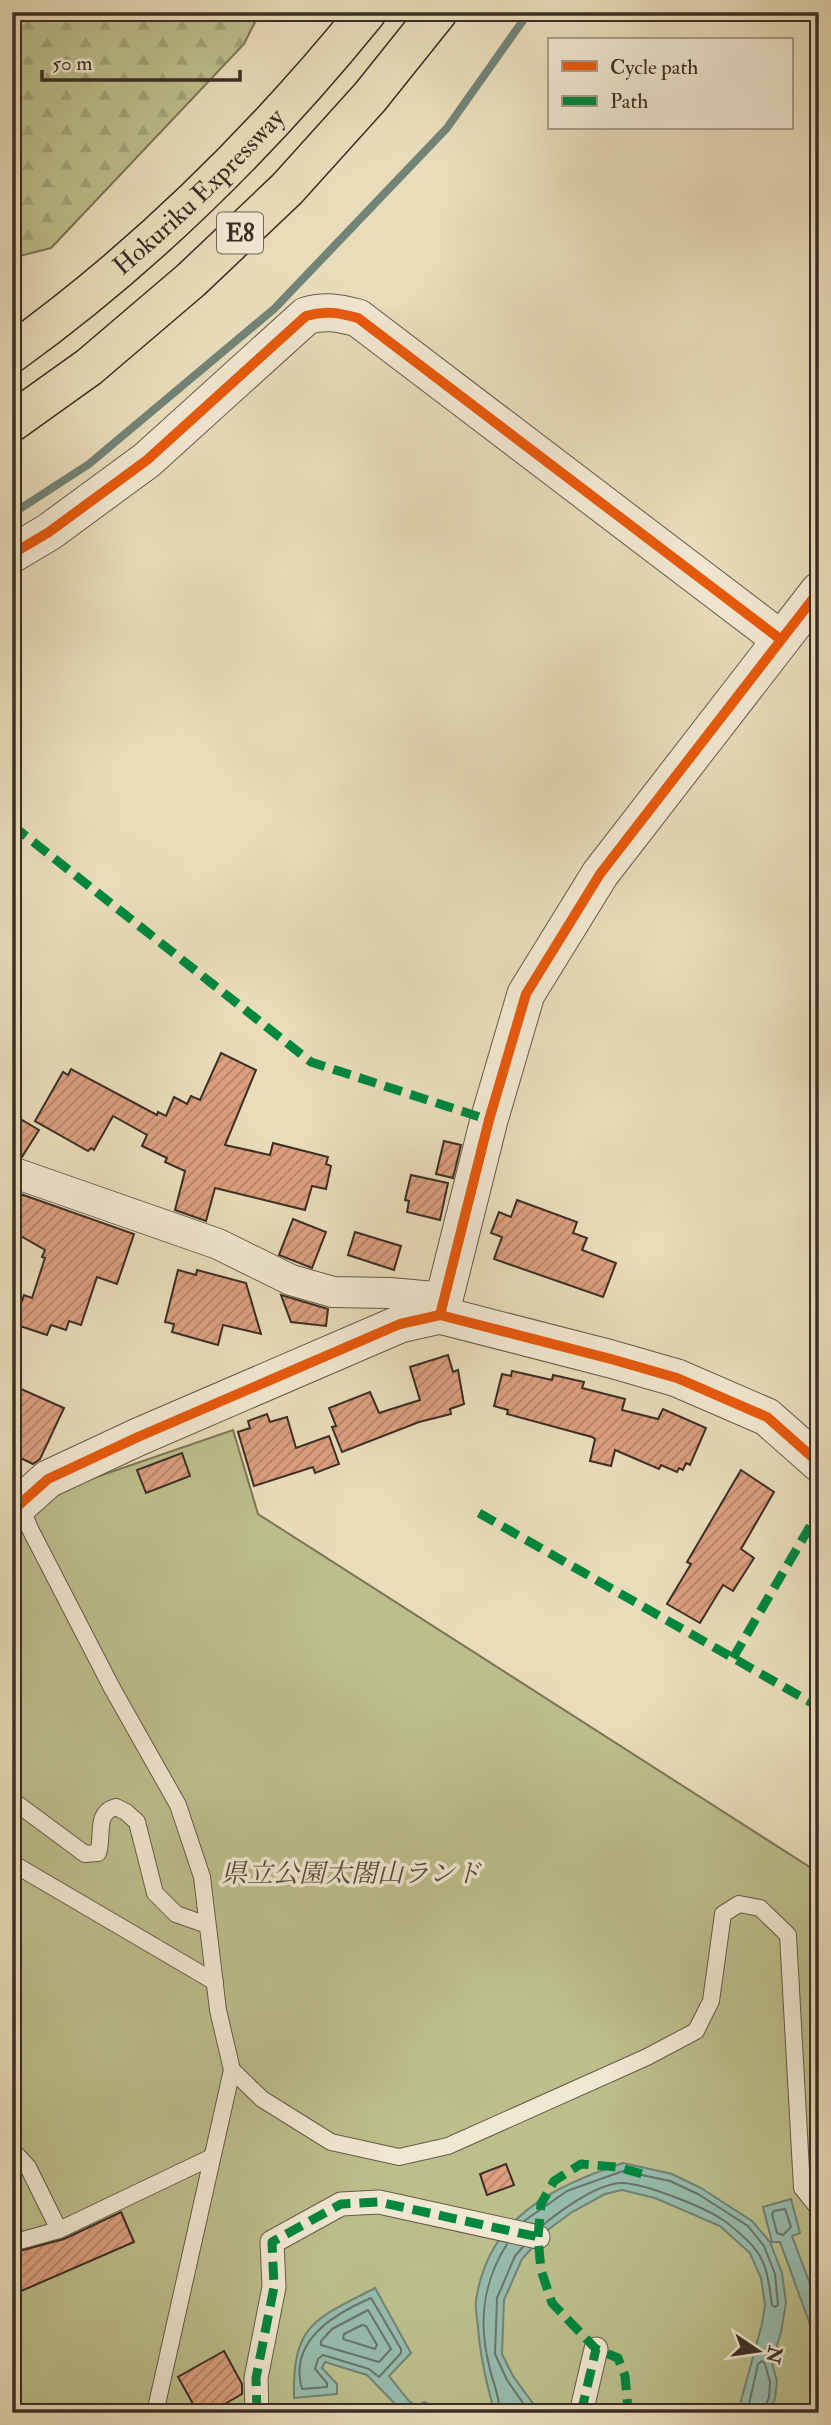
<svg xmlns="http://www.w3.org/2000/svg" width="831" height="2425" viewBox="0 0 831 2425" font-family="'IM FELL Double Pica','Noto Serif JP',serif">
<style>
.green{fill:#bcbf8c;stroke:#7c7658;stroke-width:2}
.forest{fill:url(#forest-firs);stroke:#7c7658;stroke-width:2}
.water{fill:#97bcad;stroke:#728377;stroke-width:2}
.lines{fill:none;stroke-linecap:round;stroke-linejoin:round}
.shore{stroke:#697569;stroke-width:2}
.stream{stroke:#728377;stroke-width:8}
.building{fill:url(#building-hatch);stroke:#3b2e25;stroke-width:2}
.service-casing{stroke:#665a4a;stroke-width:18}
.pedestrian-casing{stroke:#665a4a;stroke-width:25}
.minor-casing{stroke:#665a4a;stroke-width:32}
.tertiary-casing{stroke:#665a4a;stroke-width:39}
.motorway-casing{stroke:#3b2e25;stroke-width:41}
.service{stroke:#f1e8d2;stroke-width:16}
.pedestrian{stroke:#f1e8d2;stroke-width:23}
.minor{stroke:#f1e8d2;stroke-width:30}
.tertiary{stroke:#f1e8d2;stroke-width:37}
.motorway{stroke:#e9dcba;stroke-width:38}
.quiet{stroke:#00873e;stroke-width:9;stroke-dasharray:18 9;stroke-linecap:butt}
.cycleway-casing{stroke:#f1e8d2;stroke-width:15}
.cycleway{stroke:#e8590c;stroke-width:10}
.labels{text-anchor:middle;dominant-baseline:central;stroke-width:7;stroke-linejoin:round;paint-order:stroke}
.shield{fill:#f1e8d2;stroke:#726659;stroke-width:2}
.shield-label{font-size:24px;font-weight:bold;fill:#3b2e25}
.street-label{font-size:26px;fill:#3b2e25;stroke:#f1e8d2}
.park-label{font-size:26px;font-style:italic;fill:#554b3a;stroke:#f1e8d2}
</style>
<defs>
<pattern id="forest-firs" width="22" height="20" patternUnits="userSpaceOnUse" patternTransform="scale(1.75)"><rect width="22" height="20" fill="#bcbf8c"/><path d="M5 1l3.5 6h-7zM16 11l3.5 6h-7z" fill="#a2a479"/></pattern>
<pattern id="building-hatch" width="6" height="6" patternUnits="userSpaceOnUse" patternTransform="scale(1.75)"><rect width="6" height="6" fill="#dc9f7f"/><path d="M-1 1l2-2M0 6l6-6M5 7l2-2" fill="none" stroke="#b48268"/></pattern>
</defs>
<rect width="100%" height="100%" fill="#e9dcba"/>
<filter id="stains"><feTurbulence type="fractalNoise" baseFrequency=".00286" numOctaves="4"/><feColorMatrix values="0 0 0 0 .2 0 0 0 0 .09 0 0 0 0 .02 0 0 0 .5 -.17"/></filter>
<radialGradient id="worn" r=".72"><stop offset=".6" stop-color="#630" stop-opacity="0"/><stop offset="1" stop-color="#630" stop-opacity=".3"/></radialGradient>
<path class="green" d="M233 1430 258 1514 819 1873V2413H12V1506Z"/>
<path class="forest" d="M12 12H260L244 44 51 248 12 258Z"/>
<g class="water">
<path d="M623 2163 672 2174 701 2188 752 2221 770 2242 782 2273 786 2303 781 2332 772 2363 777 2381 775 2399 769 2413H740L739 2408 762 2324 765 2305 761 2278 750 2253 720 2226 655 2198 622 2190 605 2194 572 2212 549 2229 522 2259 504 2300 502 2354 513 2376 540 2413H493L494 2410C486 2382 480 2356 478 2327 477 2318 475 2309 476 2300 489 2217 552 2187 623 2163Z"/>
<path d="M791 2199 800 2233 792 2236 819 2308V2349L780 2242H772L763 2207Z"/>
<path d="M375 2288 411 2353 389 2376 409 2401 417 2406 424 2402 451 2413H404L367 2375 325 2362 322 2368 337 2384V2394L294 2398C292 2323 316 2319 375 2288Z"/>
</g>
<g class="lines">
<g class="shore">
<path d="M785 2209 791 2227 783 2235 777 2233 772 2214 774 2211Z"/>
<path d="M524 2221 567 2191 623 2171 670 2181 698 2194 748 2226 764 2246 775 2274 778 2305 775 2307 772 2305C769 2286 768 2264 755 2249 751 2243 730 2224 723 2220 704 2207 646 2184 623 2183 599 2182 560 2211 543 2225"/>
<path d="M523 2247 515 2256 497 2298 495 2354 507 2380 530 2413"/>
<path d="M371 2298 401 2349V2353L379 2377 369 2369 323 2355 318 2359 315 2369 327 2383V2387L302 2389C288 2341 334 2314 371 2298Z"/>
<path d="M368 2310 391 2349 379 2362 321 2345V2341L332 2329Z"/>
<path d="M362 2325 366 2326 377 2345 375 2349 343 2339 344 2334Z"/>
<path d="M500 2413C500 2397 492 2380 489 2365 478 2321 483 2282 507 2244"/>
<path d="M747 2413 758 2364 762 2361 765 2364 770 2382 769 2397 763 2413"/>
</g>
<path class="stream" d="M12 514 89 464 274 309 447 128 529 12"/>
</g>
<g class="building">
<path d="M221 1053 256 1070 225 1145 270 1155 273 1143 328 1157 326 1164 331 1166 326 1189 312 1186 305 1210 215 1188 206 1221 175 1210 185 1171 165 1162 167 1158 142 1146 147 1135 113 1116 94 1150 91 1148 88 1151 35 1121 63 1072 68 1075 71 1069 157 1115 158 1112 166 1116 174 1097 187 1104 191 1096 200 1100Z"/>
<path d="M12 1114 39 1130 22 1157 12 1155Z"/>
<path d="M444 1141 461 1145 453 1178 436 1174Z"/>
<path d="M411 1175 448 1183 440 1220 407 1212 409 1201 405 1200Z"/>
<path d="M12 1191 134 1234 117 1284 97 1277 81 1325 69 1321 66 1330 51 1325 47 1335 14 1324 24 1295 32 1298 45 1258 42 1257 45 1250 12 1231Z"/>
<path d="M517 1200 577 1222 573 1233 587 1238 582 1250 616 1263 603 1297 494 1259 502 1237 491 1233 499 1212 511 1217Z"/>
<path d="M293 1219 326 1232 312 1268 279 1255Z"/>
<path d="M355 1232 401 1246 394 1270 348 1255Z"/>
<path d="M178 1270 196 1275 197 1270 246 1283 261 1334 223 1325 218 1345 172 1332 174 1324 165 1322Z"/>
<path d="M281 1295 328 1309 326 1326 291 1322Z"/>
<path d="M448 1355 453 1372 458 1370 464 1404 450 1409 451 1414 419 1422 342 1452 332 1427 336 1426 329 1408 370 1392 379 1413 420 1400 410 1367Z"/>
<path d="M512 1371 552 1380 553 1375 584 1382 582 1388 625 1399 622 1410 658 1419 663 1409 706 1428 690 1465 686 1463 683 1470 679 1468 677 1472 661 1465 659 1469 615 1450 611 1466 590 1461 595 1439 592 1437 507 1414 508 1410 494 1406 502 1374 511 1376Z"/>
<path d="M12 1385 64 1408 40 1459 33 1464 12 1454Z"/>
<path d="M267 1414 270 1422 287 1417 296 1448 329 1436 339 1464 315 1473 313 1467 254 1486 238 1432 250 1428 248 1421Z"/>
<path d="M182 1453 190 1476 146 1493 137 1470Z"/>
<path d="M741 1470 774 1492 741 1549 754 1558 733 1591 723 1585 700 1623 667 1604 691 1564 687 1562Z"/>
<path d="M506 2164 514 2185 487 2195 480 2174Z"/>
<path d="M121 2212 134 2242 12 2295V2253L64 2239Z"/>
<path d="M224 2351 242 2384V2394L209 2413H198L178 2377Z"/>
</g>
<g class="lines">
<g class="service-casing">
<g id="service">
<path d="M20 1504 30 1529 112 1688 178 1805 202 1877 218 2010 232 2070 155 2413"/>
<path d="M12 1800 85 1854 98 1853C104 1835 94 1813 116 1807L126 1812 137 1822 155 1893 176 1914 207 1925"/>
<path d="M12 1863 215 1982"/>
<path d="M232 2070 262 2099 331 2142 399 2157 448 2146 647 2057 696 2031 711 2001 723 1914 739 1904 760 1908 788 1935 802 2188 819 2209"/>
<path d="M12 2150 28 2167 59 2230 212 2157"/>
<path d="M12 2243 59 2230"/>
</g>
</g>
<g class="pedestrian-casing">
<g id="pedestrian">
<path d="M257 2413 256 2378 274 2287 272 2242 341 2204 379 2202 538 2237"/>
<path d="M581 2413 596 2349"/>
</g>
</g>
<g class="minor-casing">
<path id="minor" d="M12 1172 218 1244 291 1280 333 1292 390 1293 445 1298"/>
</g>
<g class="tertiary-casing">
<g id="tertiary">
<path d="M12 554 49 532 147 460 306 316C325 310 339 313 358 318L780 639"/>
<path d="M440 1315 489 1120 526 994 600 874 819 591"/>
<path d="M12 1504H20L48 1479 138 1437 400 1324 440 1315 611 1359 677 1378 767 1417 819 1463"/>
</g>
</g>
<g class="motorway-casing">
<g id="motorway">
<path id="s1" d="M12 353C145 257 264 139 367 12"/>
<path d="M12 422 89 367 191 280 287 189 370 97 438 12"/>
</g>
</g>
<use href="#service" class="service"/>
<use href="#pedestrian" class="pedestrian"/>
<use href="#minor" class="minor"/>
<use href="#tertiary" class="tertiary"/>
<use href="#motorway" class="motorway"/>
<g class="quiet">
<path d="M12 825 311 1062 489 1120"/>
<path d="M479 1513 819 1707"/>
<path d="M733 1658 819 1511"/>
<path d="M257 2413 256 2378 274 2287 272 2242 341 2204 379 2202 538 2237"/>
<path d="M581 2413 596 2349"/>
<path d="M635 2413 628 2409 625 2376 618 2358 596 2349 552 2303 541 2270 538 2237 541 2204 554 2181 581 2164 617 2167 650 2176"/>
</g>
<g class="cycleway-casing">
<g id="cycleway">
<path d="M12 554 49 532 147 460 306 316C325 310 339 313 358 318L780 639"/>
<path d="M440 1315 489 1120 526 994 600 874 819 591"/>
<path d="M12 1504H20L48 1479 138 1437 400 1324 440 1315 611 1359 677 1378 767 1417 819 1463"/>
</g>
</g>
<use href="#cycleway" class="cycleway"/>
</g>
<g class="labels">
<rect class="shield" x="217" y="212.5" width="46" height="41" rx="5"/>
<g class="shield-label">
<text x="240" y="233">E8</text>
</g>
<g class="street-label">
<text stroke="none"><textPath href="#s1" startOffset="247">Hokuriku Expressway</textPath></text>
</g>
<g class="park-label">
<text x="351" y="1874">県立公園太閤山ランド</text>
</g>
</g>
<rect width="831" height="2425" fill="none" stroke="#e9dcba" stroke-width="42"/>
<rect x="14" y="14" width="803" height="2397" fill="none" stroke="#3b2e25" stroke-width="3.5"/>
<rect x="21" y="21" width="789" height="2383" fill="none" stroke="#3b2e25" stroke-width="2"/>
<rect x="548" y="38" width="245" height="91" fill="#f1e8d2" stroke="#a89e8d" stroke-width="2"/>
<rect x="562" y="61" width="35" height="10" fill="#e8590c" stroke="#a89e8d" stroke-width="2"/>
<text x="610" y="74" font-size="21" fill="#3b2e25">Cycle path</text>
<rect x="562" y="96" width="35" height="10" fill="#00873e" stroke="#a89e8d" stroke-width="2"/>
<text x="610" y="108" font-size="21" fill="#3b2e25">Path</text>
<g transform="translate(758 2351) rotate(103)" stroke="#f1e8d2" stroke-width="5" paint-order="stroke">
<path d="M0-5L12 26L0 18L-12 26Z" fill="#3b2e25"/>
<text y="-10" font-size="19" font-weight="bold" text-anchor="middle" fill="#3b2e25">N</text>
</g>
<path d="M42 70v10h198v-10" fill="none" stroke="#3b2e25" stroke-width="3.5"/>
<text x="52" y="70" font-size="21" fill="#3b2e25" stroke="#f1e8d2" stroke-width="5" paint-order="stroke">50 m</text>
<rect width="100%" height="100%" filter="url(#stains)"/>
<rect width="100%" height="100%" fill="url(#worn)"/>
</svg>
